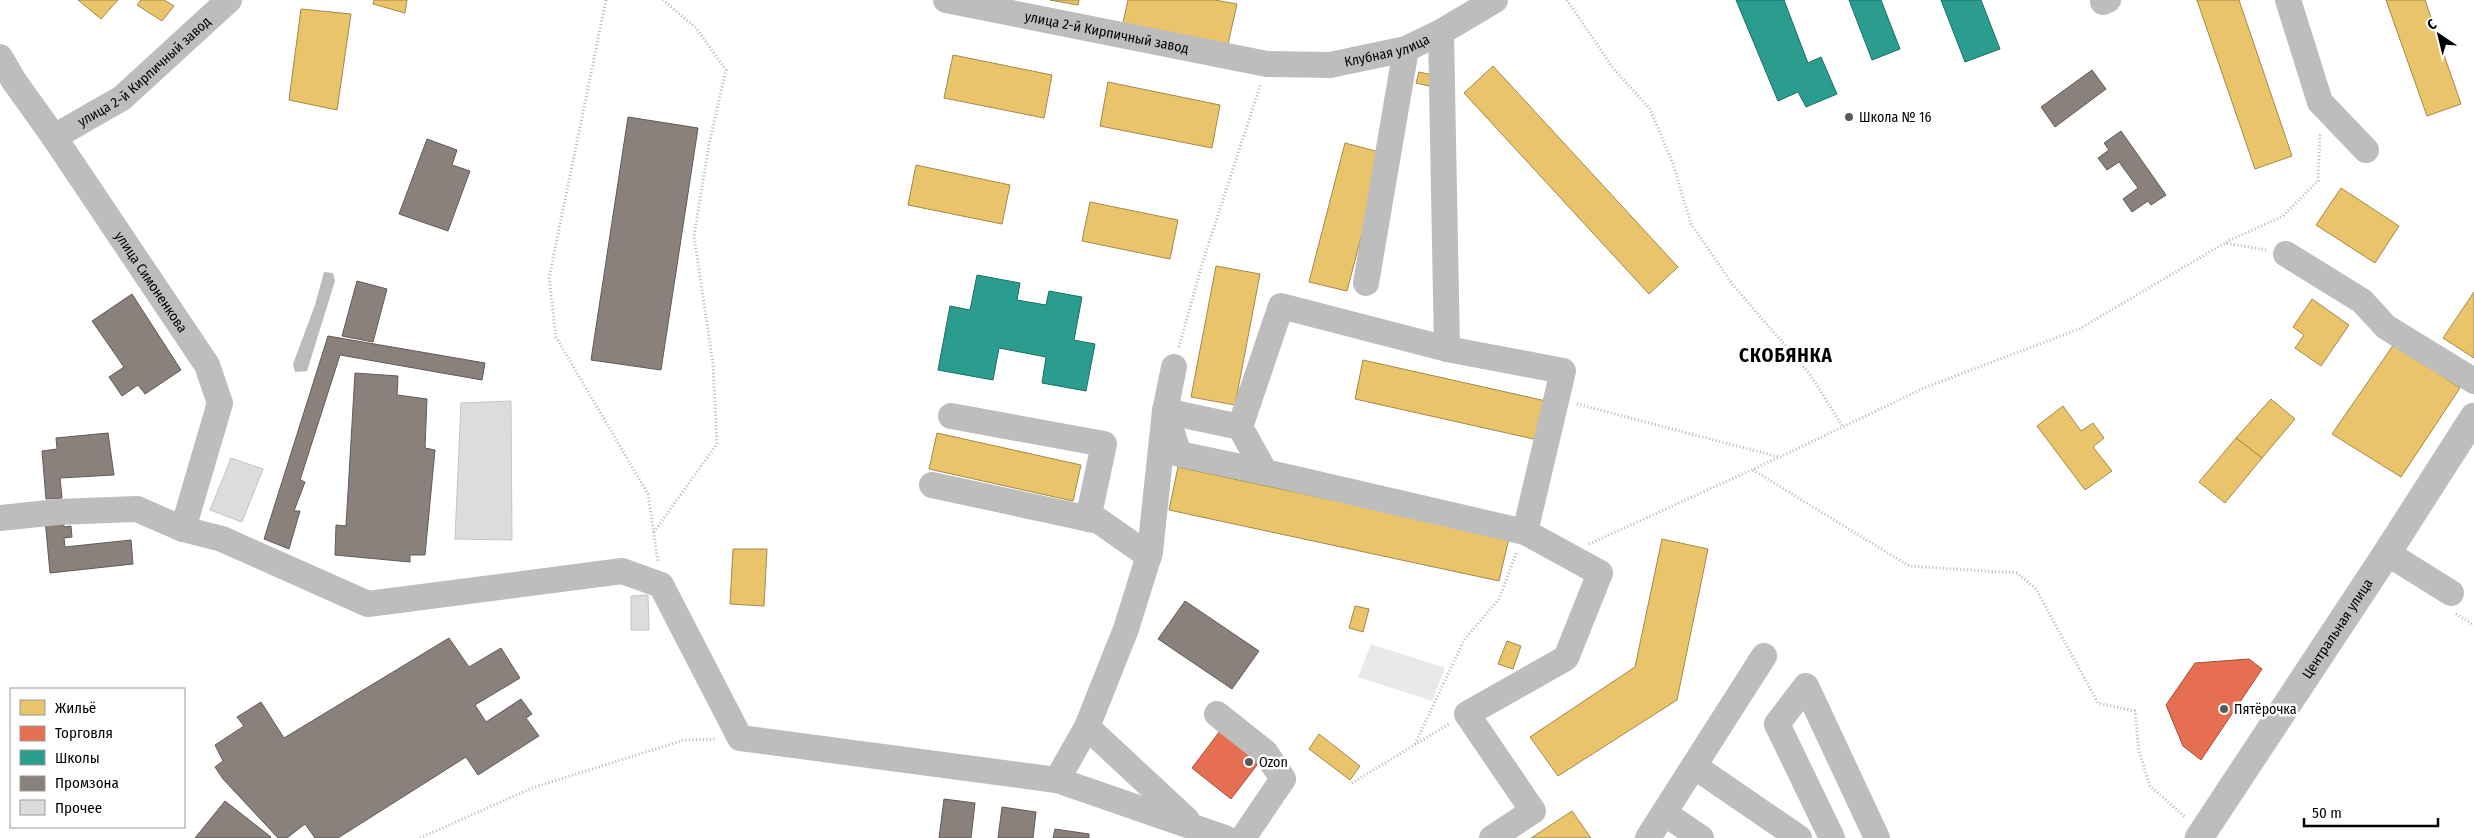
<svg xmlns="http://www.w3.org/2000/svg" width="2474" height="838" viewBox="0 0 2474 838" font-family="'Fira Sans Condensed',sans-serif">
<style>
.green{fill:#e9e9e9}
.water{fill:#bbb}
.homes{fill:#e9c46a;stroke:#a3894a}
.shops{fill:#e76f51;stroke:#a24e39}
.schools{fill:#2a9d8f;stroke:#1d6e64}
.industry{fill:#8a817c;stroke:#615a57}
.building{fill:#dcdcdc;stroke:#c4c4c4}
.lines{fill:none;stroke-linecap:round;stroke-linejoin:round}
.major-casing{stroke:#dbdbdb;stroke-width:29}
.path{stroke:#b8b8b8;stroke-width:3;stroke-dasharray:1 2.5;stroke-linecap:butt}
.minor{stroke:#bdbdbd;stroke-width:26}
.major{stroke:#bdbdbd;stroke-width:28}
.poi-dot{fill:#595959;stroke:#fff;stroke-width:2}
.labels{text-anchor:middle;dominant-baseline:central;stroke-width:5;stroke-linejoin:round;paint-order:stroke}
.street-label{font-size:14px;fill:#000;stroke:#fff}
.poi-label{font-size:14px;fill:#000;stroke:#fff;text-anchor:start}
.district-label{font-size:19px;font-weight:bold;letter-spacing:1px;fill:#000;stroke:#fff}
</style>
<rect width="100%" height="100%" fill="#fff"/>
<path class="green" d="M1371 644 1445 668 1432 701 1358 677Z"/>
<path class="water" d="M324 272 333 273 335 281 307 371 295 372 293 364 315 305Z"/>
<g class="homes">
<path d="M78 0H118L101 19Z"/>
<path d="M141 0H164L174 6 162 21 137 5Z"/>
<path d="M374 0H407L405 13 373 4Z"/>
<path d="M1050 0H1079L1078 5Z"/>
<path d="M1128 0H1215L1237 4 1228 44 1123 23Z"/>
<path d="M2197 0H2239L2292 156 2255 169Z"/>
<path d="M2386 0H2425L2461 104 2427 116Z"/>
<path d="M301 9 351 14 337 110 289 100Z"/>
<path d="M953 55 1052 75 1044 118 944 98Z"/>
<path d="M1493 66 1678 267 1649 294 1464 93Z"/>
<path d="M1419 72 1433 75 1429 86 1416 83Z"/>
<path d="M1108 82 1220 105 1212 148 1100 126Z"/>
<path d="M1345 143 1383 153 1347 291 1309 282Z"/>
<path d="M916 165 1010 185 1002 224 908 205Z"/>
<path d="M2341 188 2399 226 2375 263 2316 225Z"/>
<path d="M1090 202 1178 220 1170 259 1082 241Z"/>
<path d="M1216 266 1260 274 1235 405 1191 397Z"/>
<path d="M2474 292V358L2443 338Z"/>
<path d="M2312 299 2349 325 2321 366 2295 348 2304 335 2293 327Z"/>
<path d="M2394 344 2460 388 2401 477 2332 434Z"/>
<path d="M1363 360 1546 401 1538 440 1355 399Z"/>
<path d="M2271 399 2295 419 2262 458 2236 438Z"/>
<path d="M2063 406 2081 431 2093 423 2104 438 2093 447 2112 471 2085 490 2037 426Z"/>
<path d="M937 433 1081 465 1073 501 929 469Z"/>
<path d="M2236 438 2262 458 2225 503 2199 482Z"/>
<path d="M1178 467 1509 538 1499 581 1169 510Z"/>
<path d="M1662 539 1708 549 1677 700 1558 776 1530 737 1635 667Z"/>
<path d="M733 549H767L764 606 730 604Z"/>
<path d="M1355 606 1369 609 1363 632 1349 628Z"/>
<path d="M1507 641 1521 646 1513 669 1498 664Z"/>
<path d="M1319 734 1360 766 1350 780 1309 749Z"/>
<path d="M1572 811 1591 838H1531Z"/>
</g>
<g class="shops">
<path d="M2249 659 2262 669 2201 760 2183 746 2166 705 2195 663Z"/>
<path d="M1220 731 1260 761 1231 799 1192 768Z"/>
</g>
<g class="schools">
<path d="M1736 0H1784L1808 63 1821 57 1837 94 1806 107 1798 92 1778 101Z"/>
<path d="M1849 0H1881L1900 49 1872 60Z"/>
<path d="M1941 0H1981L2000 49 1965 62Z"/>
<path d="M977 275 1020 283 1017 300 1046 305 1049 291 1082 297 1074 340 1095 344 1086 391 1042 383 1046 357 999 348 993 380 938 370 950 306 970 310Z"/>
</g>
<g class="industry">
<path d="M2092 70 2106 89 2055 127 2041 107Z"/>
<path d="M628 117 698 128 661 370 591 360Z"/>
<path d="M2121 131 2166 195 2151 205 2148 201 2132 212 2123 199 2138 188 2119 162 2107 170 2098 158 2109 150 2104 143Z"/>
<path d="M427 139 457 150 452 165 470 171 448 231 399 214Z"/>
<path d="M357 281 387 289 373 342 342 336Z"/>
<path d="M132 294 181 370 145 394 138 385 122 396 109 377 124 367 92 321Z"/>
<path d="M328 336 485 363 482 380 340 355 300 480 305 482 294 511H300L289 549 264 539Z"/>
<path d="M355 373 398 376 397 395 427 399 425 448 435 450 425 555H410V562L335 555 336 525 346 526Z"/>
<path d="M108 433 114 475 60 478 62 498 46 499 42 451 57 449 56 438Z"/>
<path d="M63 517 64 527 71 526 72 537 64 538 65 547 131 540 133 564 50 573 45 519Z"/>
<path d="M1185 601 1259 651 1232 689 1158 639Z"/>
<path d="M449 638 469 667 501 648 520 678 475 705 486 722 521 699 532 714 526 718 539 736 478 775 466 757 338 838H315L305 824 287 838H278L223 779 215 767 223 761 215 745 244 726 237 717 261 702 284 738Z"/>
<path d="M944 799 975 803 971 838H939Z"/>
<path d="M225 801 271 837 270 838H195Z"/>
<path d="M1002 807 1036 812 1033 838H998Z"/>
<path d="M1055 829 1089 834V838H1053Z"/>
</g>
<g class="building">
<path d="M511 401 512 540 455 539 461 403Z"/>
<path d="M231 458 263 469 242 522 210 510Z"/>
<path d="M648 595 649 630H631V596Z"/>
</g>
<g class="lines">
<g class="major-casing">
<g id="major">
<path id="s4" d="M2199 838 2387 553 2474 417"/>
</g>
</g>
<g class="path">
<path d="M606 0 549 278 556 337 648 494 658 562"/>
<path d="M1567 0 1613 68 1650 109 1673 164 1691 224 1733 285 1809 373 1843 427"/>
<path d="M2226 242 2283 216 2318 181 2320 132"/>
<path d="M1179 347 1203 261 1261 83"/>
<path d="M1577 404 1779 457"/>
<path d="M1753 470 1909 566 2017 573 2036 589 2098 703 2135 711 2139 751 2150 786 2186 818"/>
<path d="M654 532 717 444 713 364 694 236 709 144 726 70 696 28 663 0"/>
<path d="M1589 544 1780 457 1924 388 2079 329 2225 243 2266 250"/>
<path d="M2456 614 2474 625"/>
<path d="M1415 744 1464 640 1499 599 1517 551"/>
<path d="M1352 783 1449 724"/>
<path d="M420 838 532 788 684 740 717 739"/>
</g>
<g class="minor">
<path id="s1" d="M946 0 1267 64 1330 65 1406 49 1441 32 1495 0"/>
<path d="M2288 0 2320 102 2366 150"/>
<path d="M2103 2 2108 0"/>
<path d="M1441 32 1447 349"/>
<path id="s2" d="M0 57 14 81 54 137 207 365 220 403 183 529"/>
<path id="s3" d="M54 137 122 98 229 0"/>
<path d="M2286 254 2362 301 2386 327 2474 381"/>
<path d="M1366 283 1406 49"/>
<path d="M1165 411 1179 454 1265 472 1240 427 1281 306 1447 349 1563 371 1525 532"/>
<path d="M1165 411 1240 427"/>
<path d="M951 416 1104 444 1088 519"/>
<path d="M1265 472 1525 532 1600 573 1566 658 1467 714 1533 811 1492 838"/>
<path d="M932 485 1099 521 1149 556"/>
<path d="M0 518 58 512 137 509 183 529 222 539 368 604 622 571 661 585 740 738 1057 780 1225 838"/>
<path d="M2387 553 2451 593"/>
<path d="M1217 714 1265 752 1283 779 1243 838"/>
<path d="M1087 727 1187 820"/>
<path d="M1694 766 1799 838"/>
<path d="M1057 780 1087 727 1126 629 1150 552 1165 411 1174 367"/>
<path d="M1664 813 1701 838"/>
<path d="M1648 838 1764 656"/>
<path d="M1832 838 1777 724 1806 686 1877 838"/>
</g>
<use href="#major" class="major"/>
</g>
<g class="poi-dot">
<circle cx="1849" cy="117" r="5"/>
<circle cx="2224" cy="709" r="5"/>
<circle cx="1249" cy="762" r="5"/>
</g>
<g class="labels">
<g class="street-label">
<text stroke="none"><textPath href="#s1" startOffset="164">улица 2-й Кирпичный завод</textPath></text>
<text stroke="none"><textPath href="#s1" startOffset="449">Клубная улица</textPath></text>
<text stroke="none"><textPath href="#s3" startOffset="112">улица 2-й Кирпичный завод</textPath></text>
<text stroke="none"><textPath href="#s2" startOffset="271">улица Симоненкова</textPath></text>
<text stroke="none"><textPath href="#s4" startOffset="251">Центральная улица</textPath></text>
</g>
<g class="poi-label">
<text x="1859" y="117">Школа № 16</text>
<text x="2234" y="709">Пятёрочка</text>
<text x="1259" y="762">Ozon</text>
</g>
<g class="district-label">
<text x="1786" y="355">СКОБЯНКА</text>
</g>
</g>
<rect x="10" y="688" width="175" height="140" fill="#ffffff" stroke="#999999"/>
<rect x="20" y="700" width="25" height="15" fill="#e9c46a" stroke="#999999"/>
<text x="55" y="713" font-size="15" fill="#000000">Жильё</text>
<rect x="20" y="726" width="25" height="15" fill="#e76f51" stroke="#999999"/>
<text x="55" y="738" font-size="15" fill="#000000">Торговля</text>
<rect x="20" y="750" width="25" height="15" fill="#2a9d8f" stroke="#999999"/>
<text x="55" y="763" font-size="15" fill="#000000">Школы</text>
<rect x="20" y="776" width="25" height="15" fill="#8a817c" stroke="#999999"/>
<text x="55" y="788" font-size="15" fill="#000000">Промзона</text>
<rect x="20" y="800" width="25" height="15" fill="#dcdcdc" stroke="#999999"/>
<text x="55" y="813" font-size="15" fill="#000000">Прочее</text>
<g transform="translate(2439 35) rotate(325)" stroke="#ffffff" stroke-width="4" paint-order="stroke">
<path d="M0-4L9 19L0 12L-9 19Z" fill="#000000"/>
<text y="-8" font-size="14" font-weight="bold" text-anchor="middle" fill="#000000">С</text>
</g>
<path d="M2304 818v8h134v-8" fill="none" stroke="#000000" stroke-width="2.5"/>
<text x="2312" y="818" font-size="15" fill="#000000" stroke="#ffffff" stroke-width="4" paint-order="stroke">50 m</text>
</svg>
